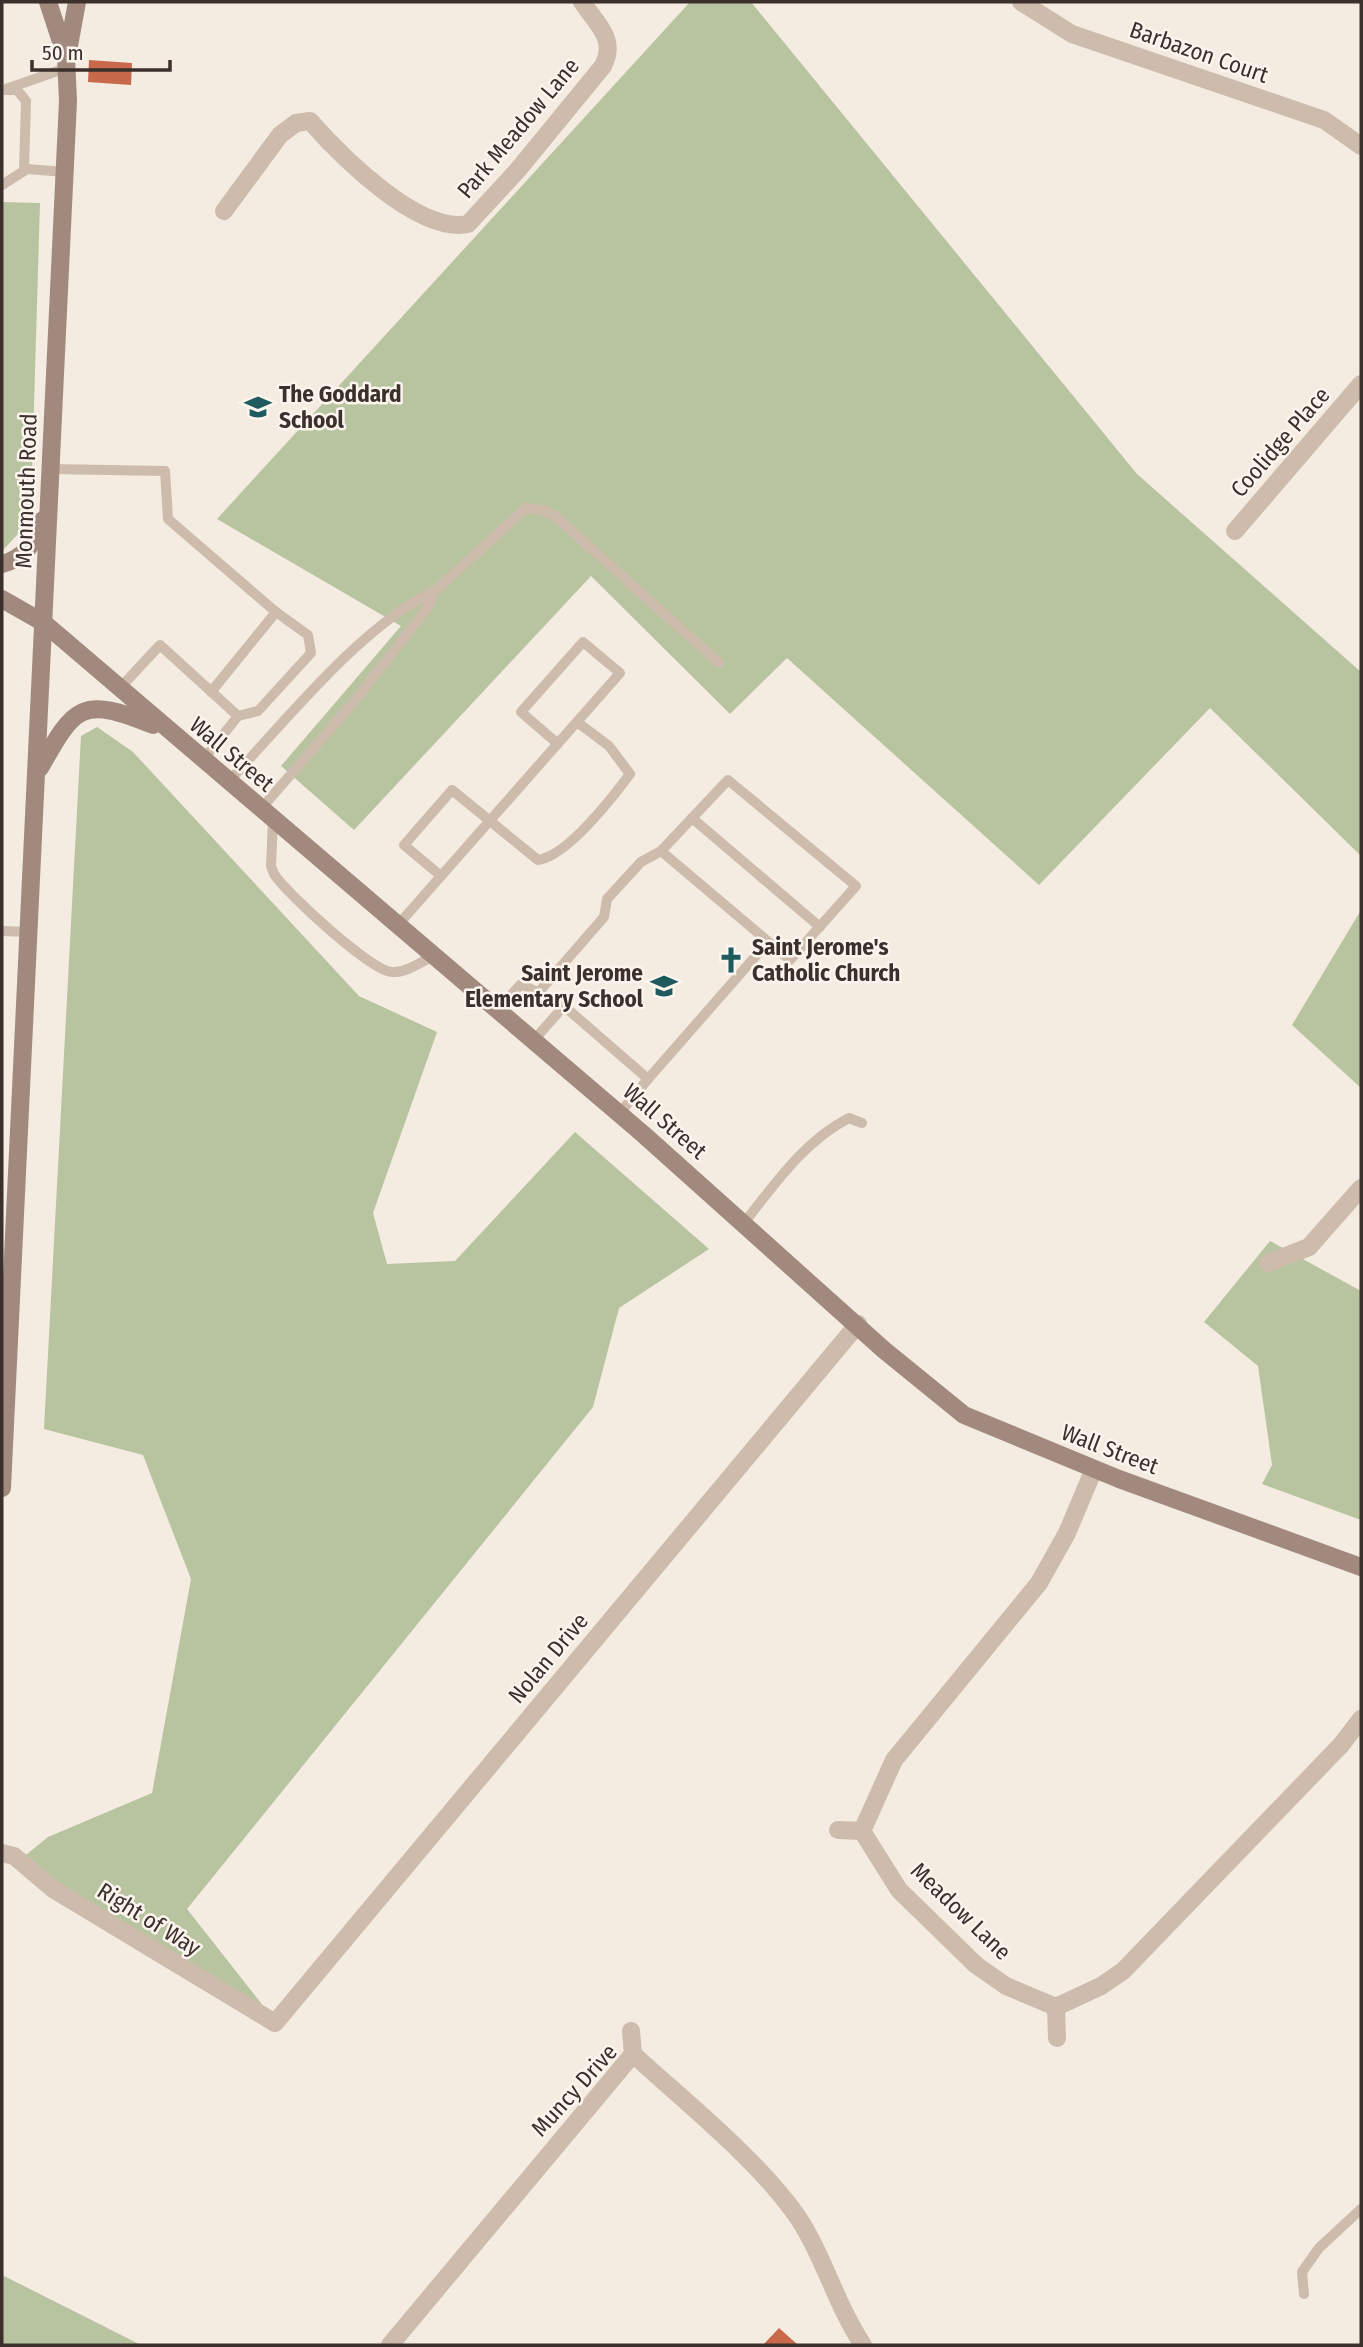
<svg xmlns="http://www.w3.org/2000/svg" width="1363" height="2347" viewBox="0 0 1363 2347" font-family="'Fira Sans Condensed',sans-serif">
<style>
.green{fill:#b8c4a0}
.building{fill:#c8694b}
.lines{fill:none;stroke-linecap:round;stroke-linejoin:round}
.lane{stroke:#cdbbac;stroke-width:10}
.street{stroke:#cdbbac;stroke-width:18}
.secondary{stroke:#a18a7d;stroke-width:18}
.labels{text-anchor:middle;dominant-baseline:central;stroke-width:5;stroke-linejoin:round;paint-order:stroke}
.street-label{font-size:23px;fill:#3b302b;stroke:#fbf5ee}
.poi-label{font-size:23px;font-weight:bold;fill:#3b302b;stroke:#fbf5ee;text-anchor:start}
</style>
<rect width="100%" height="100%" fill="#f4ebe1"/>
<g class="green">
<path d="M690 2H751L1137 474 1361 672V856L1210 708 1039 885 787 658 730 714 591 576 354 830 281 766 401 626 217 519Z"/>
<path d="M2 202 40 203 31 506 18 534 2 551Z"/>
<path d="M97 727 133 752 359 996 437 1032 373 1213 387 1264 455 1261 575 1132 709 1249 619 1308 593 1407 187 1909 275 2021 21 1859 48 1837 152 1793 191 1579 143 1455 44 1429 81 736Z"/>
<path d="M1361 910V1088L1292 1025Z"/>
<path d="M1270 1241 1361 1291V1520L1262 1484 1272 1465 1258 1366 1204 1322Z"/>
<path d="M2 2275 141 2345H2Z"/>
</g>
<g class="building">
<path d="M89 60 132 63 131 85 88 82Z"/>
<path d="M779 2328 798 2345H763Z"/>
</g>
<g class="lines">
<g class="lane">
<path d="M6 89 66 68"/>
<path d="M4 90H17L26 101 24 170"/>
<path d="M2 185 27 169 65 172"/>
<path d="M51 469 165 471 168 519 276 612 211 692"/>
<path d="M436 590 517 516 526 508 543 510 555 516 719 663"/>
<path d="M119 689 160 645 238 716 202 761"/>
<path d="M238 716 258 711 311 653 308 635 276 612"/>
<path d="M228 782C286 721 360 626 436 590L428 607 358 697 260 810"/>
<path d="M692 818 820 927"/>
<path d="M273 820 271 866 274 874C287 894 371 971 392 972 406 973 421 962 433 956"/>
<path d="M441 876 404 845 452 790 538 860C567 856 612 798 630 774L609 746 577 722"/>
<path d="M397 926 620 673 583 642 521 712 558 744"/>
<path d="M2 931 29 932"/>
<path d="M538 993 604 917 607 899 641 862 661 851 728 780 856 886 790 960 661 851"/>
<path d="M497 1011 521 984 564 1006"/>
<path d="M533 1041 564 1006 648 1079 619 1114"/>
<path d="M648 1079 768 942"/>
<path d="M744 1223C775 1184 804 1141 849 1118L862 1123"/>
<path d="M1304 2294 1302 2272 1319 2248 1361 2209"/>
</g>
<g class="street">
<path d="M1021 2 1072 34 1324 120 1361 146"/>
<path d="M224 211 280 135 296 123 310 121C341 156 418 234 468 224L517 171 603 66C617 39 597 24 582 2"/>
<path d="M1235 531 1361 384"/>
<path d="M1268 1263 1309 1247 1361 1188"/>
<path d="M1094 1469 1067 1533 1039 1583 894 1760 862 1831 899 1890 976 1965 1006 1986 1056 2007 1101 1986 1123 1971 1341 1745 1361 1719"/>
<path d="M838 1830 862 1831"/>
<path d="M2 1853 14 1856 53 1889 275 2023 858 1324"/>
<path d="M1056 2007 1057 2038"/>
<path d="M631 2031 633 2054"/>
<path d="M633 2054C684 2101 758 2160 797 2216 824 2256 836 2305 863 2345"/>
<path d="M390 2345 633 2054"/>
</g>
<g class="secondary">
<path d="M68 51 77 2"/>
<path d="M2 564C25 558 35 542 43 520"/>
<path d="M2 599 44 623 643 1134 884 1350 964 1415 1119 1479 1361 1567"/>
<path d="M40 768C75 705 82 696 153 725"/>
<path d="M2 1488 68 101 66 57 48 2"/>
</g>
</g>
<defs>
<g id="school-bare" transform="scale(2.1)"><path d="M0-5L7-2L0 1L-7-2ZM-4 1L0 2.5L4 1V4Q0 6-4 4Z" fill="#1f5a5e" stroke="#fbf5ee" stroke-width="2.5" paint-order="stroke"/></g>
<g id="church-bare" transform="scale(2.1)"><path d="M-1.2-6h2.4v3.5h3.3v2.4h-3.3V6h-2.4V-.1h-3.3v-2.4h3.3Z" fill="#1f5a5e" stroke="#fbf5ee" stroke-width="2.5" paint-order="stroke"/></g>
</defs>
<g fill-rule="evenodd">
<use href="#school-bare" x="258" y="407"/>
<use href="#church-bare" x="731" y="960"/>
<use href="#school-bare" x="664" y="986"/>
</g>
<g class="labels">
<g class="street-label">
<text transform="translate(1199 52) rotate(19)">Barbazon Court</text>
<text transform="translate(518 128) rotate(-50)">Park Meadow Lane</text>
<text transform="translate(1280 442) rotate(-49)">Coolidge Place</text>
<text transform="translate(26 491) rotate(-88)">Monmouth Road</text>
<text transform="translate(232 754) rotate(40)">Wall Street</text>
<text transform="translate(665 1121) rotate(41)">Wall Street</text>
<text transform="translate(1110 1449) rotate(21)">Wall Street</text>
<text transform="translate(548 1658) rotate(-50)">Nolan Drive</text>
<text transform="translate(961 1911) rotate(44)">Meadow Lane</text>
<text transform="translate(149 1919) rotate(32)">Right of Way</text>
<text transform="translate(574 2090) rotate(-48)">Muncy Drive</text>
</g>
<g class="poi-label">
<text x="279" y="394">The Goddard<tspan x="279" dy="26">School</tspan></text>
<text x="752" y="947">Saint Jerome's<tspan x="752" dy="26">Catholic Church</tspan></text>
<text x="643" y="973" text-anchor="end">Saint Jerome<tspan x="643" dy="26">Elementary School</tspan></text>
</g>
</g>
<rect width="1363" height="2347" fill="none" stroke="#3b302b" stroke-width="7"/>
<path d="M32 60v10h138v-10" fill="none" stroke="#3b302b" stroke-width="3.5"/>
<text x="42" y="60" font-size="21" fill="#3b302b" stroke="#fbf5ee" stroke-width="5" paint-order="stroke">50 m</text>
</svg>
